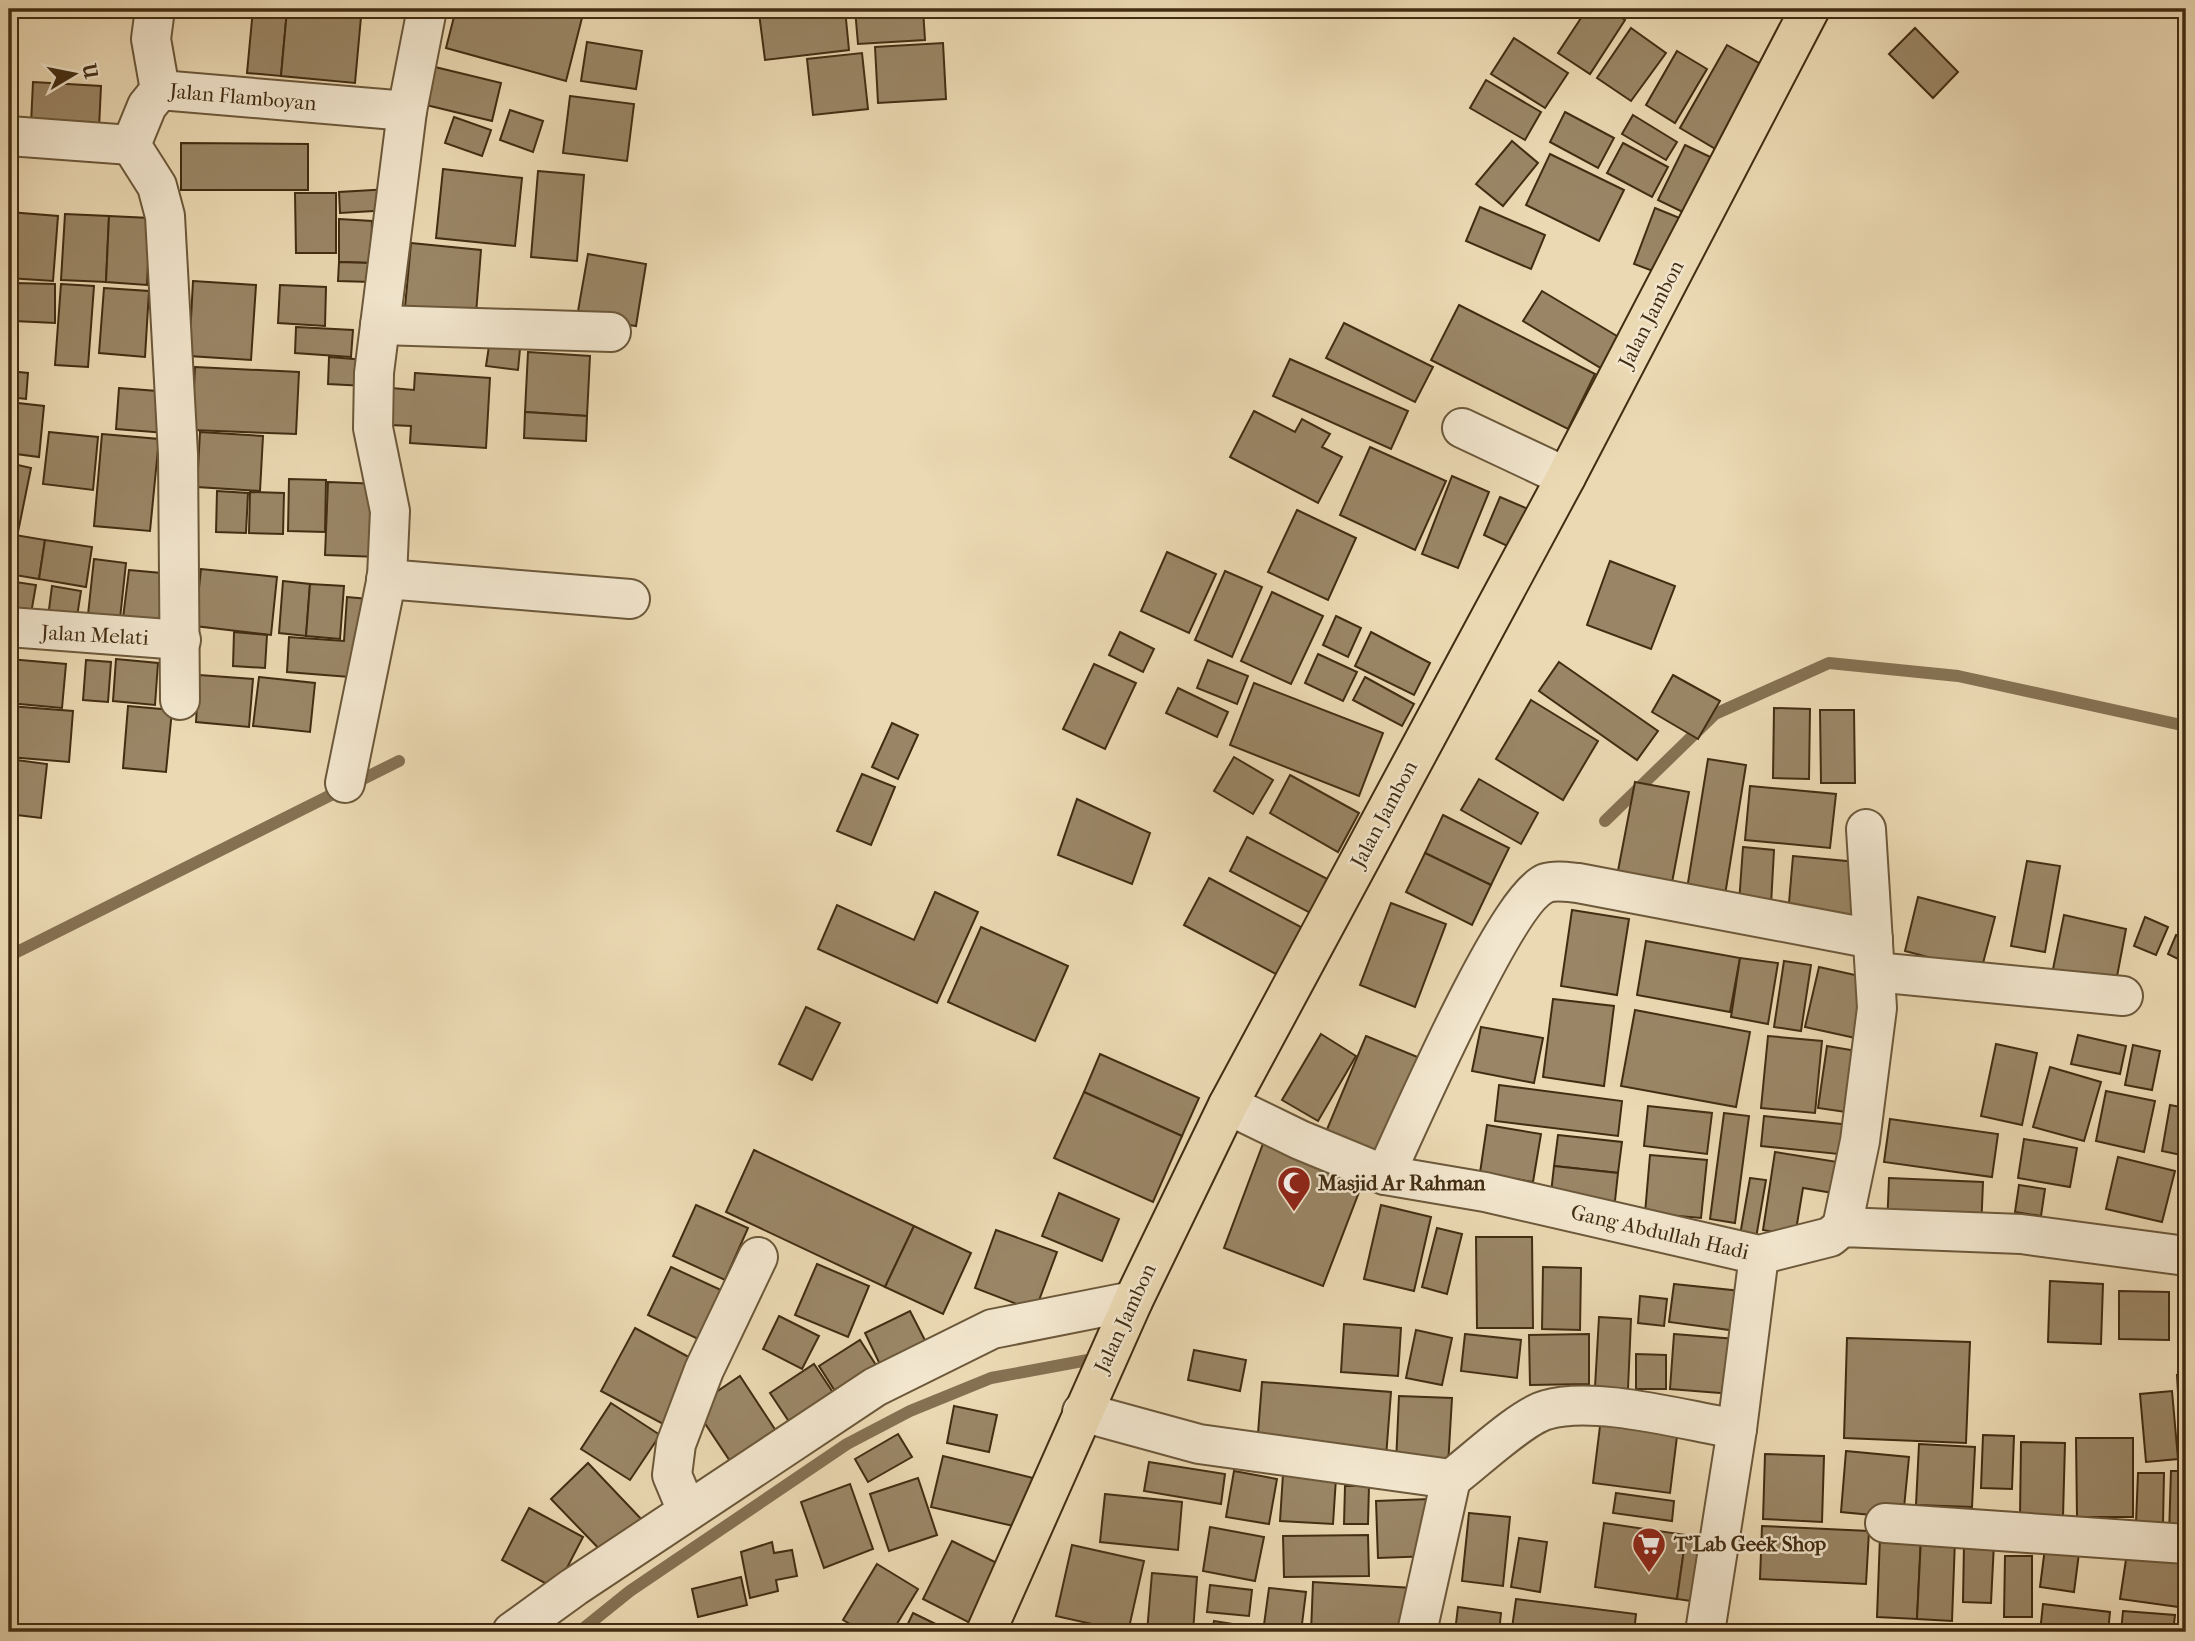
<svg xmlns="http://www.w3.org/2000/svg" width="2195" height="1641" viewBox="0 0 2195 1641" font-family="'IM FELL French Canon',serif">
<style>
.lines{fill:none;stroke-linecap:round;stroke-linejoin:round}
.stream{stroke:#857152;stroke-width:12}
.building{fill:#9a8666;stroke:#422d12;stroke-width:2}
.minor-casing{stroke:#6c583a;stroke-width:42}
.major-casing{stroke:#422d12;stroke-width:42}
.minor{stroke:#f2e6ce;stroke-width:38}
.major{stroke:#ebd9b3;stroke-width:38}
.labels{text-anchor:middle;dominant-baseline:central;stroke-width:5;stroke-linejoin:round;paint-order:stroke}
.street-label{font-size:21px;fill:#422d12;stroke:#f2e6ce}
.poi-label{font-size:21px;font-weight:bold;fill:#422d12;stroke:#f2e6ce;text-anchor:start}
</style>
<rect width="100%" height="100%" fill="#ebd9b3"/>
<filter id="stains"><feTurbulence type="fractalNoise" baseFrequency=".00286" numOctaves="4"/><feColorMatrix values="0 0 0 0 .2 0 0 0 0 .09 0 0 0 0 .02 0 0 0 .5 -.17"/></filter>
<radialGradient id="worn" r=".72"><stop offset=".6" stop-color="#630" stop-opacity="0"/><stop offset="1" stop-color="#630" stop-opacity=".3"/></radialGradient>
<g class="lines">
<g class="stream">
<path d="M1605 821 1715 714 1829 663 1958 676 2186 726"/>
<path d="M9 956 399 761"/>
<path d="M579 1632 630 1591 847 1444 910 1411 991 1378 1088 1360"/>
</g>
</g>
<g class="building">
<path d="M253 9 287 10 281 76 247 73Z"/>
<path d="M456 9 584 10 566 81 446 48Z"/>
<path d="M792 9H845L849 50 765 60 759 13Z"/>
<path d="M855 9H923L925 40 858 44Z"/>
<path d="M1587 9H1608L1625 20 1590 74 1558 53Z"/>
<path d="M1624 9H1644L1637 18Z"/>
<path d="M287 10 361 17 355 83 281 76Z"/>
<path d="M1631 28 1666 53 1631 101 1597 78Z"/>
<path d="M1915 28 1958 72 1933 98 1889 54Z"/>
<path d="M1514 38 1568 73 1545 108 1491 74Z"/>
<path d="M587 42 642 51 636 89 581 81Z"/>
<path d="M943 43 946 99 878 103 875 47Z"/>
<path d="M1727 45 1766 67 1719 151 1680 128Z"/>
<path d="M1677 51 1707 69 1675 123 1646 105Z"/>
<path d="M862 53 868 109 813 115 807 59Z"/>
<path d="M431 66 501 83 492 121 422 104Z"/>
<path d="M1486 80 1541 112 1525 140 1470 108Z"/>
<path d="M33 82 101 86 99 128 31 124Z"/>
<path d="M570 96 634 104 627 161 563 153Z"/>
<path d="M510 110 543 121 533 152 500 140Z"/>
<path d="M1565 112 1614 138 1598 168 1550 142Z"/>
<path d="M1633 115 1677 142 1666 160 1622 134Z"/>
<path d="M454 117 491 130 482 156 445 143Z"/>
<path d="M1512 141 1538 163 1503 206 1476 184Z"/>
<path d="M181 143 308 144V190H181Z"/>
<path d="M1623 143 1668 167 1652 197 1607 173Z"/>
<path d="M1685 145 1723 163 1695 218 1658 200Z"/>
<path d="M1550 154 1624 190 1599 241 1526 205Z"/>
<path d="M443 169 522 178 515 246 436 238Z"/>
<path d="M538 171 584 175 577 261 531 257Z"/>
<path d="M390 189 391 210 340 213 339 192Z"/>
<path d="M295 193H336V253H296Z"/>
<path d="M1480 207 1545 235 1531 269 1466 241Z"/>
<path d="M1655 208 1682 219 1661 274 1634 264Z"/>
<path d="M9 212 58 216 53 281 9 278Z"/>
<path d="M65 214 109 216 106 282 61 280Z"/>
<path d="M109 216 150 218 147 285 106 282Z"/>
<path d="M339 219 372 221 371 263 339 262Z"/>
<path d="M411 243 481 250 476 314 405 307Z"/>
<path d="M588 254 646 264 636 326 577 317Z"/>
<path d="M339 262 371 263V282L338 281Z"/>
<path d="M193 281 256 285 251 360 189 356Z"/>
<path d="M15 283 55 284V323L14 321Z"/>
<path d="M61 284 94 286 88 367 55 365Z"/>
<path d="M280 285 326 287 325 326 278 323Z"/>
<path d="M104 288 149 291 145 357 99 353Z"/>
<path d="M1542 291 1622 339 1604 370 1523 321Z"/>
<path d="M1459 305 1595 374 1568 429 1431 360Z"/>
<path d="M1344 323 1433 367 1415 402 1326 358Z"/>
<path d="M296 327 353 330 351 357 295 353Z"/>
<path d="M489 346 520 349 518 370 486 366Z"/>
<path d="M528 352 590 356 587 416 525 412Z"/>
<path d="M329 357 366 360 365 386 328 384Z"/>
<path d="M1290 359 1408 411 1391 449 1273 396Z"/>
<path d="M195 367 299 372 296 434 192 430Z"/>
<path d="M9 371 28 373 26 399 9 397Z"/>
<path d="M415 373 490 378 486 448 410 443 411 426 390 425 392 388 414 390Z"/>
<path d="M119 388 170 392 166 433 116 429Z"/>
<path d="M9 402 44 406 39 457 9 453Z"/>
<path d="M1254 411 1295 432 1302 419 1330 434 1322 447 1342 457 1318 503 1230 457Z"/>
<path d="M525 412 587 416 586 441 524 438Z"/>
<path d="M49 432 98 437 93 490 43 484Z"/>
<path d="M200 432 263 436 260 491 197 487Z"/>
<path d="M102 434 159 439 150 531 94 526Z"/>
<path d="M1370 447 1446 481 1415 550 1340 515Z"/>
<path d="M9 463 31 468 18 532 9 530Z"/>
<path d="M1452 476 1489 492 1458 568 1422 554Z"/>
<path d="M289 479 326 480 325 532 288 531Z"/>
<path d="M328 482 382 484 379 557 325 555Z"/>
<path d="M217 491 248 493 246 533 216 532Z"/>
<path d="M250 492 284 493 283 534 249 533Z"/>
<path d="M1500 497 1535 512 1518 551 1484 535Z"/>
<path d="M1297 510 1356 538 1328 600 1268 572Z"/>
<path d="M9 534 45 540 39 579 9 574Z"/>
<path d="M45 540 92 547 86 587 39 579Z"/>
<path d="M1167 552 1216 574 1189 633 1141 611Z"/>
<path d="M94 559 126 563 119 628 87 624Z"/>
<path d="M1610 561 1675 586 1651 649 1587 625Z"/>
<path d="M201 569 277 577 271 635 195 626Z"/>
<path d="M129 570 172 574 165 631 122 626Z"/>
<path d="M1225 571 1262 587 1232 657 1195 640Z"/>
<path d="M9 581 36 585 30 619 9 616Z"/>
<path d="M283 581 310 584 306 636 279 633Z"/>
<path d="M310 584 344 586 340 639 306 636Z"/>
<path d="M52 586 81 591 75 629 47 625Z"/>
<path d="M1272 592 1323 616 1291 684 1241 661Z"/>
<path d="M347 597 368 599 362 678 287 672 289 637 344 641Z"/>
<path d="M1336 616 1361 628 1348 657 1323 645Z"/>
<path d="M234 632 267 635 265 668 233 666Z"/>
<path d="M1120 632 1154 649 1143 672 1109 655Z"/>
<path d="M1371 632 1430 663 1414 695 1355 666Z"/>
<path d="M1318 654 1357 672 1343 701 1305 683Z"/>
<path d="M9 659 66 664 62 708 9 703Z"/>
<path d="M116 659 158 663 155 705 113 701Z"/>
<path d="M86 660 111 662 108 702 83 700Z"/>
<path d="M1208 660 1248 676 1237 704 1197 688Z"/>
<path d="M1559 662 1658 731 1637 760 1539 691Z"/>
<path d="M1094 664 1136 683 1105 749 1063 729Z"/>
<path d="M199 675 253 679 249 727 196 722Z"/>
<path d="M1673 675 1720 701 1698 739 1652 712Z"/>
<path d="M259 677 315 683 310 732 253 726Z"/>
<path d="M1365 677 1414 704 1402 726 1353 700Z"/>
<path d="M1254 683 1383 733 1359 796 1230 745Z"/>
<path d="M1178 688 1228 712 1217 737 1166 713Z"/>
<path d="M1531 700 1598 741 1563 800 1496 759Z"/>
<path d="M9 706 73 711 69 762 9 757Z"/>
<path d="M128 706 172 710 166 772 123 768Z"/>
<path d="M1774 708 1810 709 1809 779 1773 778Z"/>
<path d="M1820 710H1854L1855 783H1821Z"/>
<path d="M892 723 918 735 898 779 872 767Z"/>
<path d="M1234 757 1273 780 1253 814 1214 791Z"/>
<path d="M9 759 47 764 41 818 9 814Z"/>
<path d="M1708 759 1746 765 1725 895 1687 889Z"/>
<path d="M862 774 895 787 871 845 837 831Z"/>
<path d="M1290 775 1359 813 1338 852 1270 813Z"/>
<path d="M1479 779 1538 813 1521 844 1461 810Z"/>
<path d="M1635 782 1689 792 1671 888 1617 876Z"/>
<path d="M1750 786 1836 794 1830 848 1745 840Z"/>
<path d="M1077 799 1150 833 1132 884 1058 855Z"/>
<path d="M1443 815 1509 848 1491 885 1425 853Z"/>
<path d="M1247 837 1335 883 1318 917 1230 871Z"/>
<path d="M1743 847 1774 850 1771 905 1739 903Z"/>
<path d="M1425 853 1491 885 1472 925 1406 892Z"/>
<path d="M1793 856 1857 862 1852 920 1788 914Z"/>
<path d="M2027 861 2060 866 2045 952 2011 946Z"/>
<path d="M1209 878 1314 934 1289 981 1184 925Z"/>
<path d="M935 892 978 912 937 1003 818 949 837 905 914 940Z"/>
<path d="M1918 897 1995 917 1981 971 1905 951Z"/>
<path d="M1391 903 1446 924 1415 1007 1360 985Z"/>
<path d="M1572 910 1629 919 1617 995 1561 986Z"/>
<path d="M2064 915 2126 929 2115 987 2052 974Z"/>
<path d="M2145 917 2168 927 2156 955 2134 946Z"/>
<path d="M981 927 1068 966 1035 1041 948 1002Z"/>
<path d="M2176 935 2186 939V963L2168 954Z"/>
<path d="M1646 941 1740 958 1730 1012 1637 995Z"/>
<path d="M1740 958 1778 963 1768 1024 1731 1017Z"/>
<path d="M1784 961 1811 965 1801 1031 1774 1027Z"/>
<path d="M1819 967 1873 979 1860 1039 1805 1027Z"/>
<path d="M1553 999 1614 1006 1604 1086 1543 1077Z"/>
<path d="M806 1007 840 1023 812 1080 779 1064Z"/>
<path d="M1635 1010 1750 1032 1736 1107 1621 1086Z"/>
<path d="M1481 1027 1543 1038 1534 1083 1472 1071Z"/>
<path d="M1321 1034 1356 1056 1318 1121 1282 1100Z"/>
<path d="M2078 1035 2126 1046 2120 1074 2071 1064Z"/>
<path d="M1366 1036 1420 1058 1378 1162 1323 1139Z"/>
<path d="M1768 1036 1822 1041 1815 1113 1761 1108Z"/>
<path d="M1996 1044 2037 1053 2022 1125 1981 1116Z"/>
<path d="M2133 1045 2160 1051 2152 1090 2125 1085Z"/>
<path d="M1827 1046 1869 1053 1860 1114 1818 1108Z"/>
<path d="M1100 1054 1199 1098 1182 1136 1084 1092Z"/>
<path d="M2185 1054 2186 1055V1097L2179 1096Z"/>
<path d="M2050 1067 2101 1082 2084 1141 2033 1127Z"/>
<path d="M1499 1085 1622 1101 1618 1136 1495 1121Z"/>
<path d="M2106 1091 2155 1101 2144 1152 2096 1141Z"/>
<path d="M1084 1092 1182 1136 1153 1202 1054 1158Z"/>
<path d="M2170 1105 2186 1108V1156L2162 1151Z"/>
<path d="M1648 1106 1712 1113 1707 1154 1644 1146Z"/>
<path d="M1724 1113 1749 1116 1735 1223 1710 1219Z"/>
<path d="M1764 1116 1851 1125 1848 1155 1761 1146Z"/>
<path d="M1890 1119 1998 1134 1992 1177 1884 1162Z"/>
<path d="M1487 1125 1541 1134 1533 1182 1480 1173Z"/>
<path d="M1558 1135 1622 1142 1618 1173 1554 1166Z"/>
<path d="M2024 1139 2077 1148 2070 1187 2018 1178Z"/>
<path d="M1264 1141 1364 1179 1323 1286 1224 1248Z"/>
<path d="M754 1150 914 1226 885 1287 726 1212Z"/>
<path d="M1775 1152 1850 1164 1845 1195 1803 1188 1795 1236 1763 1230Z"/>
<path d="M1650 1155 1707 1160 1701 1218 1645 1213Z"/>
<path d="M2118 1157 2175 1171 2162 1222 2106 1209Z"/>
<path d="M1554 1166 1618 1173 1614 1210 1550 1202Z"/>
<path d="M1750 1178 1766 1180 1756 1238 1740 1235Z"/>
<path d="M1889 1178 1983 1182 1981 1231 1887 1228Z"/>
<path d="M2019 1185 2045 1189 2041 1216 2015 1212Z"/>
<path d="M1059 1193 1119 1219 1102 1261 1042 1236Z"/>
<path d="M696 1205 748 1228 725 1280 673 1256Z"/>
<path d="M1381 1205 1431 1217 1414 1291 1364 1279Z"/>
<path d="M2183 1205H2186V1243L2180 1242Z"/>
<path d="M914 1226 971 1253 943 1314 885 1287Z"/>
<path d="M1437 1228 1462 1234 1447 1294 1422 1287Z"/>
<path d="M996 1230 1057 1252 1035 1311 975 1288Z"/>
<path d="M1476 1237H1532L1533 1328H1477Z"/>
<path d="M817 1264 869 1286 848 1337 795 1315Z"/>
<path d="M671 1267 721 1290 698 1339 648 1315Z"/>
<path d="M1543 1267 1581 1268 1580 1330 1542 1329Z"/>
<path d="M2050 1281 2103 1284 2101 1344 2048 1342Z"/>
<path d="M1674 1284 1741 1291 1737 1331 1669 1322Z"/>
<path d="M2119 1291 2169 1292V1340L2119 1339Z"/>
<path d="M1640 1296 1667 1299 1664 1326 1638 1323Z"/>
<path d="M910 1311 931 1352 885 1375 865 1333Z"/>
<path d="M779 1316 819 1336 802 1369 763 1349Z"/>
<path d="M1599 1317 1631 1319 1628 1389 1595 1387Z"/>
<path d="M1344 1324 1401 1328 1398 1376 1341 1372Z"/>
<path d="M635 1328 698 1362 665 1425 601 1391Z"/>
<path d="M1416 1330 1452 1338 1442 1385 1406 1378Z"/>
<path d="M1465 1334 1521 1340 1517 1378 1461 1371Z"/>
<path d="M1589 1334V1384L1530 1385 1529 1335Z"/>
<path d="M1674 1334 1736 1339 1732 1394 1670 1389Z"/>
<path d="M1847 1338 1970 1342 1966 1443 1844 1438Z"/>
<path d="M860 1340 883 1376 842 1402 819 1366Z"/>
<path d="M1194 1350 1246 1360 1240 1391 1188 1380Z"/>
<path d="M1636 1354 1666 1355V1389H1636Z"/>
<path d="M814 1364 838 1400 794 1429 770 1393Z"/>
<path d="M2186 1374V1429H2180L2177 1375Z"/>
<path d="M740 1376 780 1437 734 1467 694 1407Z"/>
<path d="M1262 1382 1391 1392 1386 1457 1257 1446Z"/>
<path d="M2172 1391 2178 1459 2146 1462 2140 1394Z"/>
<path d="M1399 1396 1452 1398 1448 1466 1396 1463Z"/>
<path d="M611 1403 660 1435 630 1480 581 1449Z"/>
<path d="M954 1406 997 1415 989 1452 947 1443Z"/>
<path d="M1601 1418 1678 1428 1670 1493 1593 1483Z"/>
<path d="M898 1434 912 1457 868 1482 855 1459Z"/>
<path d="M1983 1435 2014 1436 2012 1489 1981 1488Z"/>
<path d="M2076 1438H2133V1517H2077Z"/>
<path d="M2021 1442 2065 1443 2063 1517H2020Z"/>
<path d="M1919 1444 1975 1447 1972 1507 1916 1505Z"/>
<path d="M1846 1451 1909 1457 1903 1518 1841 1512Z"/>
<path d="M1765 1454 1824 1456 1822 1522 1763 1519Z"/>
<path d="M943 1456 1033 1478 1022 1528 931 1507Z"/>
<path d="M1149 1462 1225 1474 1221 1504 1144 1491Z"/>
<path d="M588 1463 644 1522 607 1557 551 1499Z"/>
<path d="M1234 1471 1277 1479 1269 1524 1226 1517Z"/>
<path d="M2171 1471H2186V1535H2169Z"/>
<path d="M2138 1473H2164L2163 1524 2136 1523Z"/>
<path d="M1283 1474 1336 1478 1333 1524 1280 1521Z"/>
<path d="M918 1478 937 1535 889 1551 870 1494Z"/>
<path d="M850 1484 873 1549 824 1568 801 1502Z"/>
<path d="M1345 1486H1369L1368 1524H1344Z"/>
<path d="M1616 1493 1674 1501 1672 1521 1613 1513Z"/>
<path d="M1105 1494 1182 1502 1178 1550 1100 1542Z"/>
<path d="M1430 1499 1432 1556 1378 1558 1376 1501Z"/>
<path d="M529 1508 583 1537 556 1589 502 1560Z"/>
<path d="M1469 1513 1510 1517 1503 1586 1462 1581Z"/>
<path d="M1604 1523 1686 1535 1677 1599 1595 1587Z"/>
<path d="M1762 1526 1869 1531 1866 1584 1760 1579Z"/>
<path d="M1210 1527 1264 1537 1255 1581 1203 1571Z"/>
<path d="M1368 1535 1369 1576 1284 1577 1283 1536Z"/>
<path d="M1686 1535 1714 1539 1705 1603 1677 1599Z"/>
<path d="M1880 1536 1921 1538 1917 1619 1877 1617Z"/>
<path d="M1519 1538 1547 1542 1540 1592 1511 1587Z"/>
<path d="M1921 1538 1955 1539 1952 1621 1917 1619Z"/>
<path d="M952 1541 1003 1566 974 1625 923 1599Z"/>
<path d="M772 1542 774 1553 792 1550 797 1576 776 1580 778 1591 750 1598 741 1552Z"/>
<path d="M1964 1543H1994L1991 1603 1963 1602Z"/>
<path d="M1072 1545 1144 1561 1128 1632 1056 1616Z"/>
<path d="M2045 1548 2079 1553 2074 1592 2040 1587Z"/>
<path d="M2127 1553 2186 1562V1608L2120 1599Z"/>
<path d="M2005 1556H2032V1617H2004Z"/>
<path d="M877 1564 918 1589 892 1632H864L843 1620Z"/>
<path d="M1152 1573 1197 1577 1193 1632H1147Z"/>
<path d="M741 1577 747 1605 698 1617 692 1589Z"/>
<path d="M1313 1582 1413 1588 1411 1632H1311Z"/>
<path d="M1210 1585 1252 1590 1249 1616 1207 1612Z"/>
<path d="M1269 1588 1306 1592 1301 1632H1263Z"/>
<path d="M1516 1599 1636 1614 1634 1632H1548L1512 1628Z"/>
<path d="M2043 1604 2110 1612 2108 1632H2040Z"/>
<path d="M1458 1607 1501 1613 1499 1632H1455Z"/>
<path d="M2123 1611 2175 1615 2173 1632H2121Z"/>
<path d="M913 1613 952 1632H904Z"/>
<path d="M1214 1621 1252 1627 1251 1632H1212Z"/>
<path d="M1780 1627 1864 1630V1632H1780Z"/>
<path d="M1957 1629 2025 1631V1632H1957Z"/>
</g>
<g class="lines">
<g class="minor-casing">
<g id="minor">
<path d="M155 9 151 39 160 90"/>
<path d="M9 136 131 145"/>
<path d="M131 145 157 186 165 216 178 454 180 700"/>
<path d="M131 145 147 106 160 90 407 111"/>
<path d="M380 325 611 332"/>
<path d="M1462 428 1566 477"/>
<path d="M386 579 630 599"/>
<path d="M9 627 181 640"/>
<path d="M345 783 387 577 390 511 373 428 374 373 407 111 427 9"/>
<path d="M1875 972 2123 996"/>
<path d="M1228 1105 1300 1140 1385 1175 1485 1192 1759 1255 1830 1237 1842 1227 2021 1234 2186 1256"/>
<path d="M1385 1175C1408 1126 1506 899 1546 883 1555 880 1568 882 1578 883L1873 939"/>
<path d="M1842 1227 1860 1141 1877 1008 1866 829"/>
<path d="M1082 1412 1199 1444 1451 1479C1474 1462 1521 1417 1546 1410 1595 1395 1686 1421 1737 1429"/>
<path d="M687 1511 672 1475 676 1444 704 1370 758 1257"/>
<path d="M1885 1523 2186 1544"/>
<path d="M512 1632 574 1587 875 1387 992 1329 1133 1301"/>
<path d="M1417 1632 1451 1479"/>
<path d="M1705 1632 1737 1429 1759 1255"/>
</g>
</g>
<g class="major-casing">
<path id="major" d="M986 1632 1133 1301 1228 1105 1566 477 1810 9"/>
</g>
<use href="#minor" class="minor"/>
<use href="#major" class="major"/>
</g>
<defs>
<g id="mosque-pin" transform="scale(1.75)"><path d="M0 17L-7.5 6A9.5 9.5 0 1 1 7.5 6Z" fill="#8f2418" stroke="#f2e6ce"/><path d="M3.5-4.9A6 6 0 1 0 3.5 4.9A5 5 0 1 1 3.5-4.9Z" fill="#fff"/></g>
<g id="supermarket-pin" transform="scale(1.75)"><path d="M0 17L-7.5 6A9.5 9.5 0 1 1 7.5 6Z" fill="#8f2418" stroke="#f2e6ce"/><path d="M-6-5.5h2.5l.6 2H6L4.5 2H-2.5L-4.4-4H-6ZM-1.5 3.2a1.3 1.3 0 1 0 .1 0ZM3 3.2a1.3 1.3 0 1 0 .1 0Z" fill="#fff"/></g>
</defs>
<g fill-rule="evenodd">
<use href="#mosque-pin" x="1294" y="1183"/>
<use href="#supermarket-pin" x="1649" y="1544"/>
</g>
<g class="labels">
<g class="street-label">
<text transform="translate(243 97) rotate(5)">Jalan Flamboyan</text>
<text transform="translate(1651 314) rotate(-63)">Jalan Jambon</text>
<text transform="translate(95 635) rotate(3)">Jalan Melati</text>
<text transform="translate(1384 814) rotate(-62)">Jalan Jambon</text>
<text transform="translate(1660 1232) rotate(13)">Gang Abdullah Hadi</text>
<text transform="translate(1125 1318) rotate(-65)">Jalan Jambon</text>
</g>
<g class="poi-label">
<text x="1318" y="1183">Masjid Ar Rahman</text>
<text x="1674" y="1544">T'Lab Geek Shop</text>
</g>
</g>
<rect width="2195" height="1641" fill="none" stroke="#ebd9b3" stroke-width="35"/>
<rect x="10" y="10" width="2174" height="1620" fill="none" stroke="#422d12" stroke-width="3.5"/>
<rect x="18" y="18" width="2160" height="1606" fill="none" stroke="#422d12" stroke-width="2"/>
<g transform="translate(74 74) rotate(80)" stroke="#f2e6ce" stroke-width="5" paint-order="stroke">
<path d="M0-5L12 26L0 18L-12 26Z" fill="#422d12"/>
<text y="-10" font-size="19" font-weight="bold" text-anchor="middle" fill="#422d12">U</text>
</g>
<rect width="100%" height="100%" filter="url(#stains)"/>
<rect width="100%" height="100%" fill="url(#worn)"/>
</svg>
